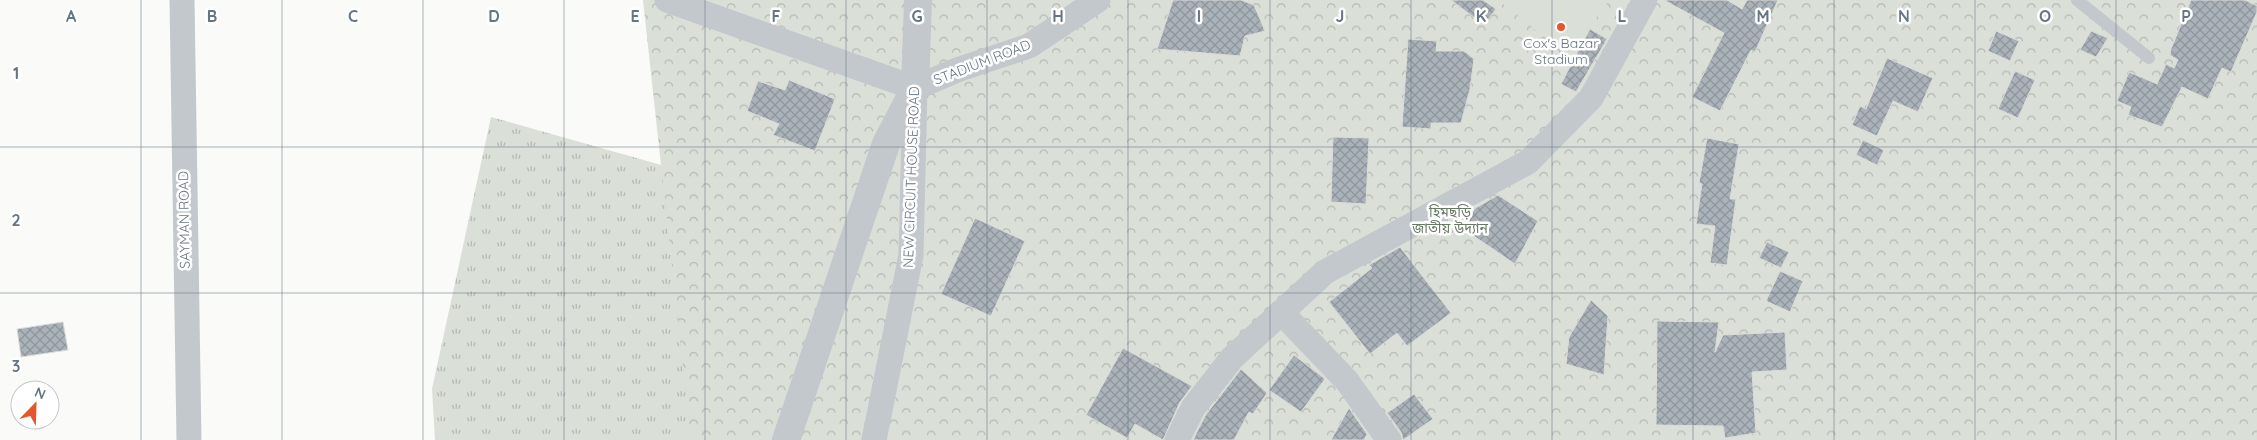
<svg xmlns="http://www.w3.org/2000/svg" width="2257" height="440" viewBox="0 0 2257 440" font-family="Quicksand,'Noto Sans Bengali',sans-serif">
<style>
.grass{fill:url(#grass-tufts)}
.park{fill:url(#park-crowns)}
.pitch{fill:#dadfd7}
.building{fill:url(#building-cross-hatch);stroke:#dcdcda}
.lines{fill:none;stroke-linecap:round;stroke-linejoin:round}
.service{stroke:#c3c8cc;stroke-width:12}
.minor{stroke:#c3c8cc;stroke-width:25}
.tertiary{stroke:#c3c8cc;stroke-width:28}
.grid{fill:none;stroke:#657683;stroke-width:1;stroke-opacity:0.55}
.poi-dot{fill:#e4572e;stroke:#fff;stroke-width:2}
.labels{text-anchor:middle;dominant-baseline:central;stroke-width:5;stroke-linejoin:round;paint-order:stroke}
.poi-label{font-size:14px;fill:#657683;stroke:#fff}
.street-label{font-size:14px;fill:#657683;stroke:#fff}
.park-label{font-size:14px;fill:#687a64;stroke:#fff}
.grid-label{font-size:16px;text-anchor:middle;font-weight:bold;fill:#657683;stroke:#fff;stroke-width:5;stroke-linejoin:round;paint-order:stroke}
</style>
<defs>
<pattern id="grass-tufts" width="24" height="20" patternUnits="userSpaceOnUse" patternTransform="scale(1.25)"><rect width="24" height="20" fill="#dadfd7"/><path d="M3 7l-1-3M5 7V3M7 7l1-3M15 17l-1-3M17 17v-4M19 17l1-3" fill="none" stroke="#b4b9b4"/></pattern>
<pattern id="park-crowns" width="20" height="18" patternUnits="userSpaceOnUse" patternTransform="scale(1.25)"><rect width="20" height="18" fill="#dadfd7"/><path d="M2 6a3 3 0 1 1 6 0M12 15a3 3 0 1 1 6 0" fill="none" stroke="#b4b9b4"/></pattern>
<pattern id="building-cross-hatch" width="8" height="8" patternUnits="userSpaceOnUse" patternTransform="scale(1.25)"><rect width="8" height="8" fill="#aab3b9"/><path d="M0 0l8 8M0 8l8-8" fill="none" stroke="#8e969c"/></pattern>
</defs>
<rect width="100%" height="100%" fill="#fafaf8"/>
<path class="grass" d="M491 117 821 210 748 440H435L432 389Z"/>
<path class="park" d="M643 0H2257V440H691Z"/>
<path class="pitch" d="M1498 0H1610L1567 55Z"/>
<g class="building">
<path d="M1173 0H1241L1254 5 1265 31 1245 36 1240 56 1157 49Z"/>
<path d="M1451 0H1483L1496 9 1484 25Z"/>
<path d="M1664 0H1727L1742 9 1747 0H1778L1755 52 1751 50 1720 111 1692 97 1724 33Z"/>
<path d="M2191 0H2245L2257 6V12L2231 72 2222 68 2208 99 2182 87 2162 127 2128 115 2131 107 2117 101 2129 72 2157 84 2166 64 2174 68 2178 60 2170 55 2171 49Z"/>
<path d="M1590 29 1607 39 1576 92 1561 84Z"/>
<path d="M1996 31 2019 41 2010 61 1988 51Z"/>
<path d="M2091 31 2108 38 2096 57 2080 50Z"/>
<path d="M1408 39 1437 41 1436 51H1464L1474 59 1470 89 1461 123H1431V129L1402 127Z"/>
<path d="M1887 58 1933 78 1918 112 1893 101 1877 136 1852 125 1860 106 1866 109Z"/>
<path d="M2015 71 2035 80 2018 118 1998 109Z"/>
<path d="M789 80 835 99 815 151 773 135 779 124 747 111 758 81 785 90Z"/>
<path d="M1333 137 1369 138 1366 204 1331 202Z"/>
<path d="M1707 138 1739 144 1730 199H1736L1727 265 1710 263 1715 226 1696 224 1702 184 1699 183Z"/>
<path d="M1863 140 1884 150 1877 165 1856 155Z"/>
<path d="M1498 195 1538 221 1515 264 1465 230 1474 209Z"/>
<path d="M975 218 1025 241 991 316 941 294Z"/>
<path d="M1767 242 1789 252 1781 268 1759 258Z"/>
<path d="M1400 247 1451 313 1407 346 1397 333 1370 354 1329 302 1372 268 1369 265Z"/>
<path d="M1780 271 1803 281 1790 312 1766 301Z"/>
<path d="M1591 300 1608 316 1604 375 1566 364 1569 337Z"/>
<path d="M1657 321 1719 322 1715 352 1723 335 1785 332 1787 370 1752 372 1756 433 1725 438 1723 426 1656 425Z"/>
<path d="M63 322 68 350 21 357 17 329Z"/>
<path d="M1123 348 1192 386 1180 402 1163 440 1135 424 1127 438 1086 415Z"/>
<path d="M1294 355 1325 379 1301 412 1269 390Z"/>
<path d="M1241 369 1267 393 1253 414 1249 412 1234 440H1193L1205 416Z"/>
<path d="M1414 394 1433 419 1403 440 1401 432 1387 413Z"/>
<path d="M1349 408 1367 434 1364 440H1331Z"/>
</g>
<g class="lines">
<path class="service" d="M2077 0 2149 58"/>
<g class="minor">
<path d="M182 0 189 440"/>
<path d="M667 0 915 88"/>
<path d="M915 88 957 70 1029 46 1098 0"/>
<path d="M1281 312 1347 381 1389 440"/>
<path d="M874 440 911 255 915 88"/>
<path d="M1177 440 1193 408 1232 358 1325 272 1528 162 1591 98 1645 0"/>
</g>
<path class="tertiary" d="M786 440 886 144 915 88 918 0"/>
</g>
<path class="grid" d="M141 0V440M282 0V440M423 0V440M564 0V440M705 0V440M846 0V440M987 0V440M1128 0V440M1270 0V440M1411 0V440M1552 0V440M1693 0V440M1834 0V440M1975 0V440M2116 0V440M0 147H2257M0 293H2257"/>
<circle class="poi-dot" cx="1561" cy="27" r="5"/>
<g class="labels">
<g class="poi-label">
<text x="1561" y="43">Cox's Bazar<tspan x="1561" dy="16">Stadium</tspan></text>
</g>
<g class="street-label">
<text transform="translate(982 62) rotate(-21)">STADIUM ROAD</text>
<text transform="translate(911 177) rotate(-88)">NEW CIRCUIT HOUSE ROAD</text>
<text transform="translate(184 220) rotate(-91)">SAYMAN ROAD</text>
</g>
<g class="park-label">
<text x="1450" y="212">হিমছড়ি<tspan x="1450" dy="16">জাতীয় উদ্যান</tspan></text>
</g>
</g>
<g class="grid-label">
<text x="71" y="22">A</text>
<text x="212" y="22">B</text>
<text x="353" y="22">C</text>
<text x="494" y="22">D</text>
<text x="635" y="22">E</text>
<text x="776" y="22">F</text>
<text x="917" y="22">G</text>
<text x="1058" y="22">H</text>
<text x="1199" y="22">I</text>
<text x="1340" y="22">J</text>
<text x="1481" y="22">K</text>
<text x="1622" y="22">L</text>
<text x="1763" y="22">M</text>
<text x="1904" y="22">N</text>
<text x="2045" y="22">O</text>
<text x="2186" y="22">P</text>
<text x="16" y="79">1</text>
<text x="16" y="226">2</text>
<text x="16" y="372">3</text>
</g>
<g transform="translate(35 405) rotate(23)"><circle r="24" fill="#ffffff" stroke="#c1c8cd"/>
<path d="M0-4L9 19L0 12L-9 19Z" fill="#e4572e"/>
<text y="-8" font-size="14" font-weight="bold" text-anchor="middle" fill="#657683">N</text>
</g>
</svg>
